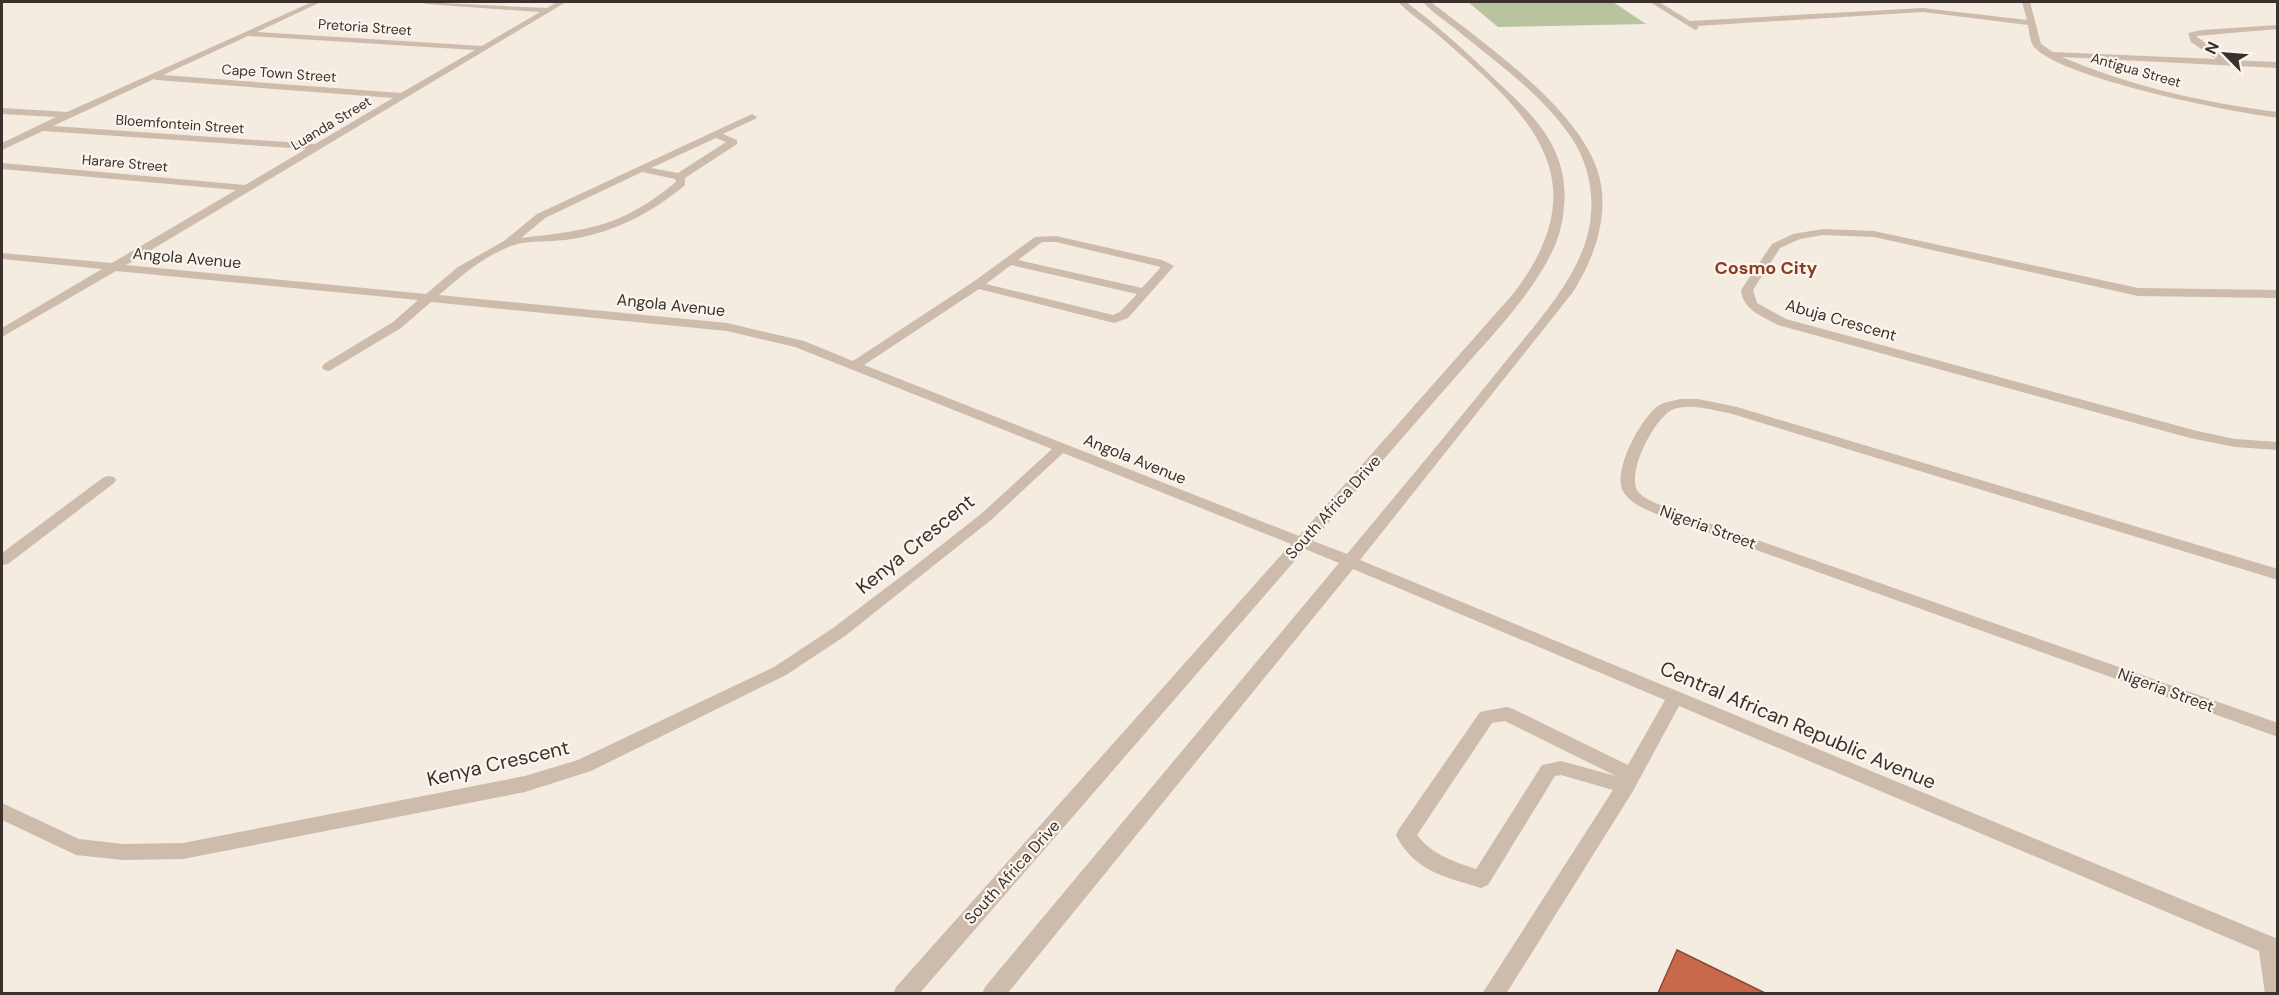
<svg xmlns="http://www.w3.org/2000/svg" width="2279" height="995" viewBox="0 0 2279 995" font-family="'DM Sans',sans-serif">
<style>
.green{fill:#b8c4a0}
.building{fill:#c8694b;stroke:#8c4a34;stroke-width:1.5}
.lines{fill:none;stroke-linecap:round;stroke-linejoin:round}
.minor{fill:#cdbbac;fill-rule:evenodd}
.labels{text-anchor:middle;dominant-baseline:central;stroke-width:4.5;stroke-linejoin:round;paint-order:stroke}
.far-street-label{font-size:14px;fill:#3b302b;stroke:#fbf5ee}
.street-label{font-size:16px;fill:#3b302b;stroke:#fbf5ee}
.far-district-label{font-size:18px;font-weight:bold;fill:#8c3b22;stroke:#fbf5ee}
.near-street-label{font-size:20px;fill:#3b302b;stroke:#fbf5ee}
</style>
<rect width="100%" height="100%" fill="#f4ebe1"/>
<path class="green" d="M1468 2H1613L1646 24 1498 27Z"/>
<path class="building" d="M1677 950 1765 993H1658Z"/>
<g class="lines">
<g class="minor">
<path d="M312 2H321L257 32 482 46 540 12 426 4 422 2 547 8 557 2H566L126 265 426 294 458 267 504 241 537 214 752 114 757 117 755 119 723 134 737 140V144L685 178V185C649 215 611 234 565 240 548 242 527 240 511 246 484 256 460 277 439 295L727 323 804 341 853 361 973 282 1035 237 1056 236 1162 260 1174 266 1128 318 1114 323 979 289 864 365 1299 536 1513 294C1603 177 1527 112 1437 34 1424 23 1410 14 1398 2H1406C1434 23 1460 46 1485 70 1513 97 1546 123 1559 161 1569 190 1565 227 1551 254 1529 298 1491 336 1459 373 1410 429 1361 485 1313 541L1347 554C1400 490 1454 426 1506 361 1533 327 1564 294 1581 254 1598 215 1594 171 1571 137 1542 94 1497 63 1458 31 1447 22 1433 13 1423 2H1431C1484 44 1597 119 1602 192 1605 227 1592 262 1573 292L1360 560 2278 939V994H2265L2259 951 1679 706 1633 791 1506 994H1482L1613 790 1561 775 1555 776 1488 885 1481 888C1445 877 1414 871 1396 835L1399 829 1480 712 1507 707 1513 709 1628 765 1665 700 1353 569 1007 994H982L985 987 1339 563 1305 549 919 994H893L896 987 1291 544 1063 453 991 520 845 636 786 675 591 771 525 792 183 859 123 860 76 855 2 820V803L79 839 123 844 183 843 525 776 578 760 774 667 833 628 911 569 981 514 1052 449 795 347 727 331 431 302 401 328 329 371 324 370 322 367 324 364 393 322 418 300 116 271 2 337V328L102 269 2 259V253L112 263 236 190 2 169V163L245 185 306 149 43 131 2 150V143L56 117 2 114V108L67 112ZM248 36H249L475 50 401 93 163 75ZM154 79 156 80 393 98 315 144 53 126ZM716 138 726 142 678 173 651 168ZM642 172 675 179 676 182C621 227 589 230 521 238L545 218ZM1042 242H1056L1161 267 1142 288 1018 260ZM1011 265 1137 294 1120 312 1113 315 986 284ZM1505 721 1616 776 1561 761 1542 765 1476 869C1452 861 1433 855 1417 835L1492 723Z"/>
<path d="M1650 2H1659L1690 21 1923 8 2027 20 2022 2H2030L2041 44 2053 52 2216 59 2191 42 2188 33 2202 30 2278 25V29L2196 36 2228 60 2278 62V68L2062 57C2129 86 2205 103 2278 112V118C2231 112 2063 79 2034 47 2030 42 2029 31 2028 25L1923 12 1697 26 1699 28 1695 30Z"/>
<path d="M1823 229 1874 231 2138 288 2278 290V298L2138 296 1874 237 1823 235 1800 239 1780 248 1753 290 1757 303 1786 319 2197 431 2235 439 2278 442V450L2235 447 2190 438 1778 325C1762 316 1743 310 1741 290L1772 244 1793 234Z"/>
<path d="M1680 399H1698L1737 407 2278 569V580L1729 413C1712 410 1691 403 1674 409 1655 416 1627 471 1637 490 1643 500 1660 504 1669 509L2278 723V737L1659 515C1645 509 1628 503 1622 489 1614 468 1641 418 1658 406 1664 402 1672 401 1680 399Z"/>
<path d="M109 476 114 477 116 480 114 483 8 564 2 565V553L104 477Z"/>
</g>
</g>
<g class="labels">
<g class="far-street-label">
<text transform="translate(365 27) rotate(4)">Pretoria Street</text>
<text transform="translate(2136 70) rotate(16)">Antigua Street</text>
<text transform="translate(279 73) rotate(4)">Cape Town Street</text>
<text transform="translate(331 123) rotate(-31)">Luanda Street</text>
<text transform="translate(180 124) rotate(4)">Bloemfontein Street</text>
<text transform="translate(125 163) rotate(5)">Harare Street</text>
</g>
<g class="street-label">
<text transform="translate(187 258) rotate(5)">Angola Avenue</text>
<text transform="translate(671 305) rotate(6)">Angola Avenue</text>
<text transform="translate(1841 320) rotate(16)">Abuja Crescent</text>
<text transform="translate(1135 459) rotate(22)">Angola Avenue</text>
<text transform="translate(1333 507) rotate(-48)">South Africa Drive</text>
<text transform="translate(1708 527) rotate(20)">Nigeria Street</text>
<text transform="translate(2166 690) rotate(20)">Nigeria Street</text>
<text transform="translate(1012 872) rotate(-48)">South Africa Drive</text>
</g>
<g class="far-district-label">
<text x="1766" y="268">Cosmo City</text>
</g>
<g class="near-street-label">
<text transform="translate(915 544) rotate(-39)">Kenya Crescent</text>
<text transform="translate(1798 725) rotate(23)">Central African Republic Avenue</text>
<text transform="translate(498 763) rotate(-13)">Kenya Crescent</text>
</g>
</g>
<rect width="2279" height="995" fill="none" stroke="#3b302b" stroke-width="6"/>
<g transform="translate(2225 54) rotate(295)" stroke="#fbf5ee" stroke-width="4.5" paint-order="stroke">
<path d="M0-4.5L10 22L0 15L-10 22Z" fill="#3b302b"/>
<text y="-9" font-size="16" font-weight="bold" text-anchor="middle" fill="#3b302b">N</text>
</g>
</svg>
